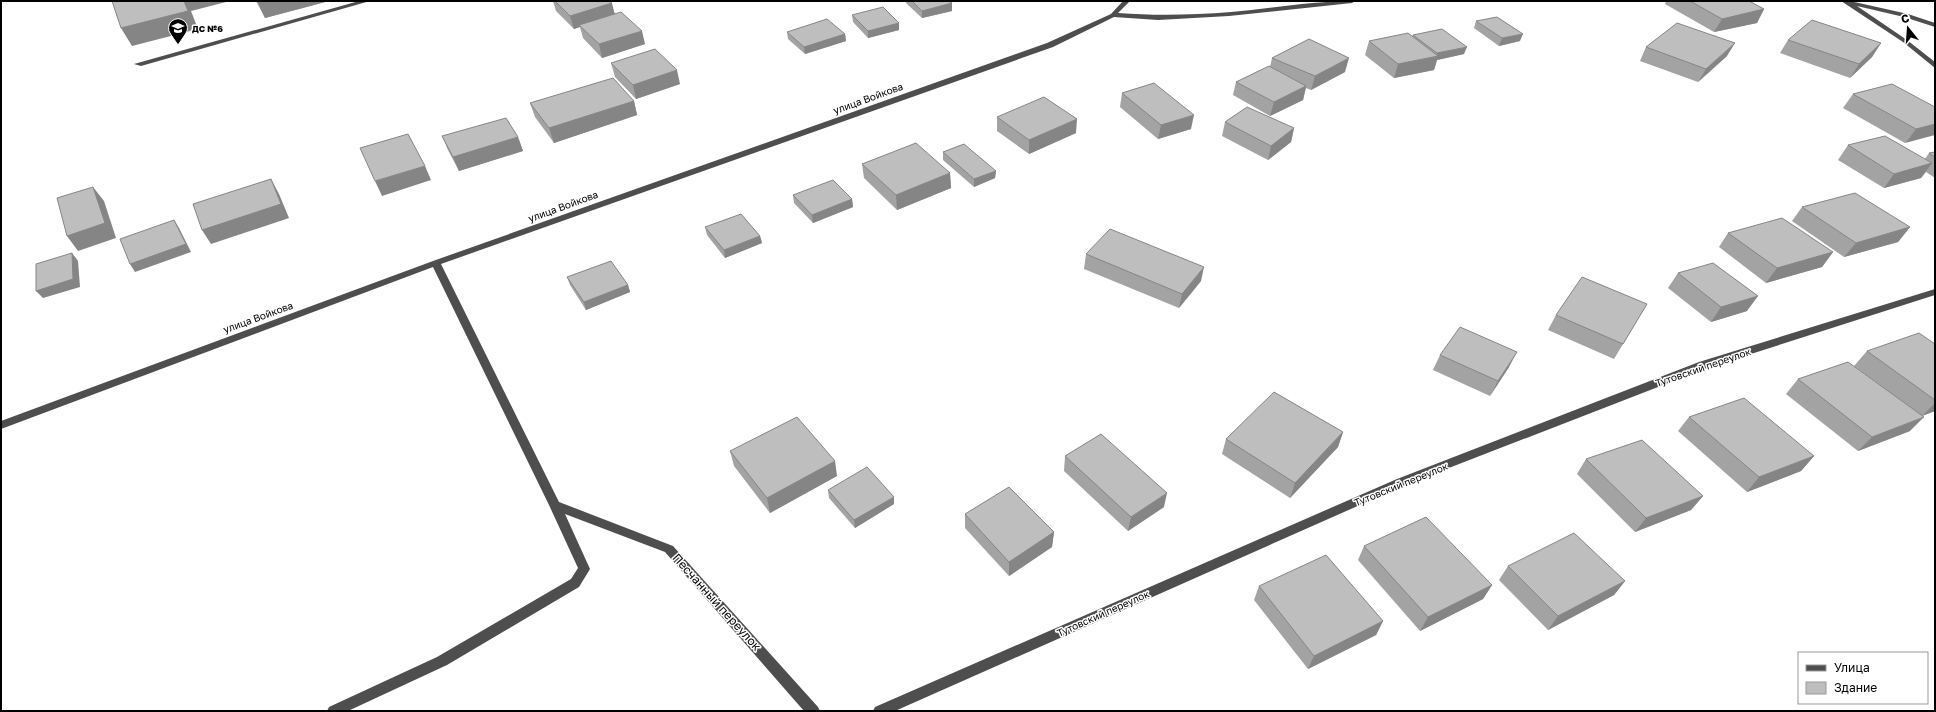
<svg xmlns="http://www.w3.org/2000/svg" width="1936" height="712" viewBox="0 0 1936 712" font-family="'Golos Text',sans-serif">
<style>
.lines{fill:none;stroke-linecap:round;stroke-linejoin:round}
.minor{fill:#4e4e4e;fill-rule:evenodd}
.wall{fill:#a3a3a3}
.shaded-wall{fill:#858585}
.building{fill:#bebebe;stroke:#858585}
.labels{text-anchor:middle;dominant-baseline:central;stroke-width:3;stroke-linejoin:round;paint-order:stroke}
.far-poi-label{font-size:9px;font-weight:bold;fill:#000;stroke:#fff;text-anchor:start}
.street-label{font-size:10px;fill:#000;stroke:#fff}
.near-street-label{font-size:12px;fill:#000;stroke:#fff}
</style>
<rect width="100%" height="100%" fill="#fff"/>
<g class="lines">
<g class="minor">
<path d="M359 1H370L141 66 134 64Z"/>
<path d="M1123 1H1130L1118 13C1156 16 1193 15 1231 12 1272 8 1314 1 1355 1L1352 3 1229 16 1158 20 1114 17 1053 47 441 264 559 502 673 546 818 707 820 711H804L665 552 565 514 590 569 579 587 447 665 348 711H327L329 707 437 657 571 579 578 568 549 505 433 267 1 429V421L433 261 1047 43 1111 14Z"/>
<path d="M1841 1H1850L1908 14 1935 23V27L1904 17 1857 6 1907 40 1935 62V68L1903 42Z"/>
<path d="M1935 289V295L1707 368 1405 485 895 711H873L875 707 1397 479 1699 362Z"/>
</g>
</g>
<g class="wall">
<path d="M256 1H329L265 18Z"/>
<path d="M553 1H610L615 14 645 44 602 58 583 38 580 27 574 29 556 11Z"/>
<path d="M906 1H949L952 3V11L922 18 906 3Z"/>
<path d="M1666 1H1749L1764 9 1757 23 1714 32 1665 4Z"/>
<path d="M852 15 899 23V30L868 38 853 22Z"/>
<path d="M1476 21 1520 41 1499 46 1474 28Z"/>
<path d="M787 32 845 34 846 41 805 54 788 39Z"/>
<path d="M1413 35 1464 54 1437 60 1434 70 1394 78 1365 55 1369 41 1412 36Z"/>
<path d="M1788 40 1881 43 1872 57 1850 78 1780 53Z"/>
<path d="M1646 47 1727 56 1698 82 1640 61Z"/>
<path d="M1272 58 1345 72 1311 90 1306 88 1303 100 1270 116 1233 95 1236 82 1270 67Z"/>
<path d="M611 63 680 84 636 99 615 77Z"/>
<path d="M1122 93 1191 129 1158 139 1120 107Z"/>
<path d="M1853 94 1935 107 1905 143 1843 108Z"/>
<path d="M634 101 637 115 554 143 535 117 530 103Z"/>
<path d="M997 117 1076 133 1029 154 997 131Z"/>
<path d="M1225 122 1294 128 1291 142 1268 160 1222 136Z"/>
<path d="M442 136 518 137 523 151 459 171 448 150Z"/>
<path d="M1848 145 1925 159 1929 153 1935 152V178L1926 172 1921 178 1884 188 1838 160Z"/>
<path d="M943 152 996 171 995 178 974 187 943 160Z"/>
<path d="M862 164 950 173 951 188 897 210 864 178Z"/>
<path d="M793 195 852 199 853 207 813 223 794 203Z"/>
<path d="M1802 207 1910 227 1898 242 1844 257 1792 221Z"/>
<path d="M705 227 760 236 762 243 725 258 707 235Z"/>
<path d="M1728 233 1833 252 1822 267 1766 283 1719 247Z"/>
<path d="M1086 254 1201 281 1179 308 1084 269Z"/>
<path d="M1678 273 1747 311 1711 322 1668 288Z"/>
<path d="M567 277 628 285 630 292 586 310 570 285Z"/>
<path d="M1647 304 1614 359 1548 330 1556 315Z"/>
<path d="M1935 344V411L1922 416 1854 366 1867 351Z"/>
<path d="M1440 355 1509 367 1490 396 1433 370Z"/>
<path d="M1798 379 1910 431 1858 451 1786 394Z"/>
<path d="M1689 417 1814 456 1801 471 1747 492 1678 431Z"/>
<path d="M1343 432 1338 447 1290 498 1222 454 1226 439Z"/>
<path d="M730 451 837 476 770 513 734 466Z"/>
<path d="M1065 456 1164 507 1128 531 1064 471Z"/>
<path d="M1586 459 1703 496 1691 510 1635 532 1577 474Z"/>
<path d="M828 490 894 504 855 528 829 498Z"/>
<path d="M965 514 1054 532 1052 547 1009 576 965 528Z"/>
<path d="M1364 546 1492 585 1483 599 1420 631 1358 560Z"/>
<path d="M1508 566 1625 581 1614 595 1548 630 1499 580Z"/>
<path d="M1259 586 1383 621 1376 635 1308 669 1254 600Z"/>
</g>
<g class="shaded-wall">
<path d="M184 1H230L191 11 198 29 132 46 121 28Z"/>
<path d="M257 1H329L265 18Z"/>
<path d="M612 3 615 16 579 25 580 27 574 29 570 16Z"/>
<path d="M952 3V11L922 18V11Z"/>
<path d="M1764 9 1757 23 1714 32 1722 19Z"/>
<path d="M899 23V30L868 38V31Z"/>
<path d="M642 31 645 44 602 58 599 44Z"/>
<path d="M845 34 846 41 805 54 804 47Z"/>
<path d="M1523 34 1520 41 1499 46 1502 38Z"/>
<path d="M1735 43 1727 56 1698 82 1706 69Z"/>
<path d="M1881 43 1872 57 1850 78 1859 64Z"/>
<path d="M1467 47 1464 54 1437 60 1434 70 1394 78 1398 64 1436 57 1437 53Z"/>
<path d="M1349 58 1345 72 1311 90 1315 76Z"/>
<path d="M677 70 680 84 636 99 633 85Z"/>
<path d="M1306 86 1303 100 1270 116 1274 102Z"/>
<path d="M634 101 637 115 554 143 549 128Z"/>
<path d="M1194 115 1191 129 1158 139 1161 125Z"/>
<path d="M1077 119 1076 133 1029 154V140Z"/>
<path d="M1935 124V135L1905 143 1916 129Z"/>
<path d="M1294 128 1291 142 1268 160 1271 146Z"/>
<path d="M518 137 523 151 459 171 453 157Z"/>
<path d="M1932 163 1921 178 1884 188 1894 174Z"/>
<path d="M425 166 431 180 382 196 375 181Z"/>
<path d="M996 171 995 178 974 187V179Z"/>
<path d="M950 173 951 188 897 210 896 195Z"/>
<path d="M271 179 279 194 289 218 211 244 202 230Z"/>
<path d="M93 187 104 201 116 238 78 251 67 236Z"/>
<path d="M852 199 853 207 813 223 812 215Z"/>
<path d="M174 220 179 228 191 252 135 272 130 264Z"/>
<path d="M1910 227 1898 242 1844 257 1856 243Z"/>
<path d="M760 236 762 243 725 258 724 250Z"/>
<path d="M1833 252 1822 267 1766 283 1777 268Z"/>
<path d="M72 253 78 261 80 287 43 298 36 291Z"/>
<path d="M1204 267 1201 281 1179 308 1182 294Z"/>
<path d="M628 285 630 292 586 310 584 302Z"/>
<path d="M1758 296 1747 311 1711 322 1721 307Z"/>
<path d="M1517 352 1509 367 1490 396 1498 381Z"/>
<path d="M1935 403V411L1922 416Z"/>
<path d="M1924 417 1910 431 1858 451 1872 437Z"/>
<path d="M1343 432 1338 447 1290 498 1295 483Z"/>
<path d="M1814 456 1801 471 1747 492 1759 477Z"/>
<path d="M835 461 837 476 770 513 767 498Z"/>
<path d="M1167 493 1164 507 1128 531 1131 517Z"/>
<path d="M1703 496 1691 510 1635 532 1646 518Z"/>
<path d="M894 497V504L855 528 854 520Z"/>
<path d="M1054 532 1052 547 1009 576V562Z"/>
<path d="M1625 581 1614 595 1548 630 1558 616Z"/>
<path d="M1492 585 1483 599 1420 631 1428 617Z"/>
<path d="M1383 621 1376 635 1308 669 1314 656Z"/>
</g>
<g class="building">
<path d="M112 1H184L188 11 121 28Z"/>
<path d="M555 1H610L612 3 570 16Z"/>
<path d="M912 1H949L952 3 922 11Z"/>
<path d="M1690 1H1749L1764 9 1722 19Z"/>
<path d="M883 7 899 23 868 31 852 15Z"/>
<path d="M621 12 642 31 599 44 579 25Z"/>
<path d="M1497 17 1523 34 1502 38 1476 21Z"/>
<path d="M827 19 845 34 804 47 787 32Z"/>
<path d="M1812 20 1881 43 1859 64 1788 40Z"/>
<path d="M1677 23 1735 43 1706 69 1646 47Z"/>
<path d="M1442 29 1467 47 1437 53 1413 35Z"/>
<path d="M1408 33 1438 56 1398 64 1369 41Z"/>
<path d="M1309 39 1349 58 1315 76 1272 58Z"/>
<path d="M655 49 677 70 633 85 611 63Z"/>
<path d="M1269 66 1306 86 1274 102 1236 82Z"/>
<path d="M613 78 634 101 549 128 530 103Z"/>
<path d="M1154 83 1194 115 1161 125 1122 93Z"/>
<path d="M1892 84 1935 107V124L1916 129 1853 94Z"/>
<path d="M1044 97 1077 119 1029 140 997 117Z"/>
<path d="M1247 107 1294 128 1271 146 1225 122Z"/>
<path d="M506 118 518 137 453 157 442 136Z"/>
<path d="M408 134 425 166 375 181 360 148Z"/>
<path d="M1885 136 1932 163 1894 174 1848 145Z"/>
<path d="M916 143 950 173 896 195 862 164Z"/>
<path d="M964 144 996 171 974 179 943 152Z"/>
<path d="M1935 152V157L1929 153Z"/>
<path d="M271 179 281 204 202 230 193 204Z"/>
<path d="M833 180 852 199 812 215 793 195Z"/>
<path d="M93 187 105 223 67 236 57 198Z"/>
<path d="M1855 193 1910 227 1856 243 1802 207Z"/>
<path d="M741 214 760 236 724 250 705 227Z"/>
<path d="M1782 218 1833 252 1777 268 1728 233Z"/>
<path d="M174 220 186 244 130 264 120 239Z"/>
<path d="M1110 229 1204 267 1182 294 1086 254Z"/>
<path d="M72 253 73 279 36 291V264Z"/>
<path d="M611 261 628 285 584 302 567 277Z"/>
<path d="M1713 263 1758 296 1721 307 1678 273Z"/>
<path d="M1582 277 1647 304 1623 344 1556 315Z"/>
<path d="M1460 327 1517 352 1498 381 1440 355Z"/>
<path d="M1919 333 1935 344V400L1867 351Z"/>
<path d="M1848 362 1924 417 1872 437 1798 379Z"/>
<path d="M1274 392 1343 432 1295 483 1226 439Z"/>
<path d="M1744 398 1814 456 1759 477 1689 417Z"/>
<path d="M797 417 835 461 767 498 730 451Z"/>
<path d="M1101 434 1167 493 1131 517 1065 456Z"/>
<path d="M1642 440 1703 496 1646 518 1586 459Z"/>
<path d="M867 467 894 497 854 520 828 490Z"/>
<path d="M1009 487 1054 532 1009 562 965 514Z"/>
<path d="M1426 517 1492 585 1428 617 1364 546Z"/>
<path d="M1574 533 1625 581 1558 616 1508 566Z"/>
<path d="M1326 555 1383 621 1314 656 1259 586Z"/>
</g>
<defs>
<g id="school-pin" transform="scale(1)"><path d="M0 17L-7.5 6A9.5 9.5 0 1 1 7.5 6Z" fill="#000" stroke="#fff"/><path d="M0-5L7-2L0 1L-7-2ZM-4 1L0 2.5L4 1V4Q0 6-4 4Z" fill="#fff"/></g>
</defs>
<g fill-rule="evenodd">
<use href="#school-pin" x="178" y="28"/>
</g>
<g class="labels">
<g class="far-poi-label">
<text x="192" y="28">ДС №6</text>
</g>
<g class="street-label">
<text transform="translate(868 98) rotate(-20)">улица Войкова</text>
<text transform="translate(563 206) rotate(-20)">улица Войкова</text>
<text transform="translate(258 317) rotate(-20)">улица Войкова</text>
<text transform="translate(1703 367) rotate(-19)">Тутовский переулок</text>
<text transform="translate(1401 484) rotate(-22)">Тутовский переулок</text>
<text transform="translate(1103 613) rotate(-24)">Тутовский переулок</text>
</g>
<g class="near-street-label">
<text transform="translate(717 602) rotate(48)">Песчанный переулок</text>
</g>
</g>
<rect width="1936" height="712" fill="none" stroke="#000000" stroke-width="4"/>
<rect x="1798" y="652" width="130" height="52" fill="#ffffff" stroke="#999999"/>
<rect x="1806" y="665" width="20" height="6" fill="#4e4e4e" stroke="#999999"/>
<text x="1834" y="672" font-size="12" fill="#000000">Улица</text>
<rect x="1806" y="682" width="20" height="12" fill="#bebebe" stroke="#999999"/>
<text x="1834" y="692" font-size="12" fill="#000000">Здание</text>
<g transform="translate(1908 28) rotate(343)" stroke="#ffffff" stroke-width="3" paint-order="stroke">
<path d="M0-3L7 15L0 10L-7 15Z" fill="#000000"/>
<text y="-6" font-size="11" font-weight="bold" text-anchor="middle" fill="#000000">С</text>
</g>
</svg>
